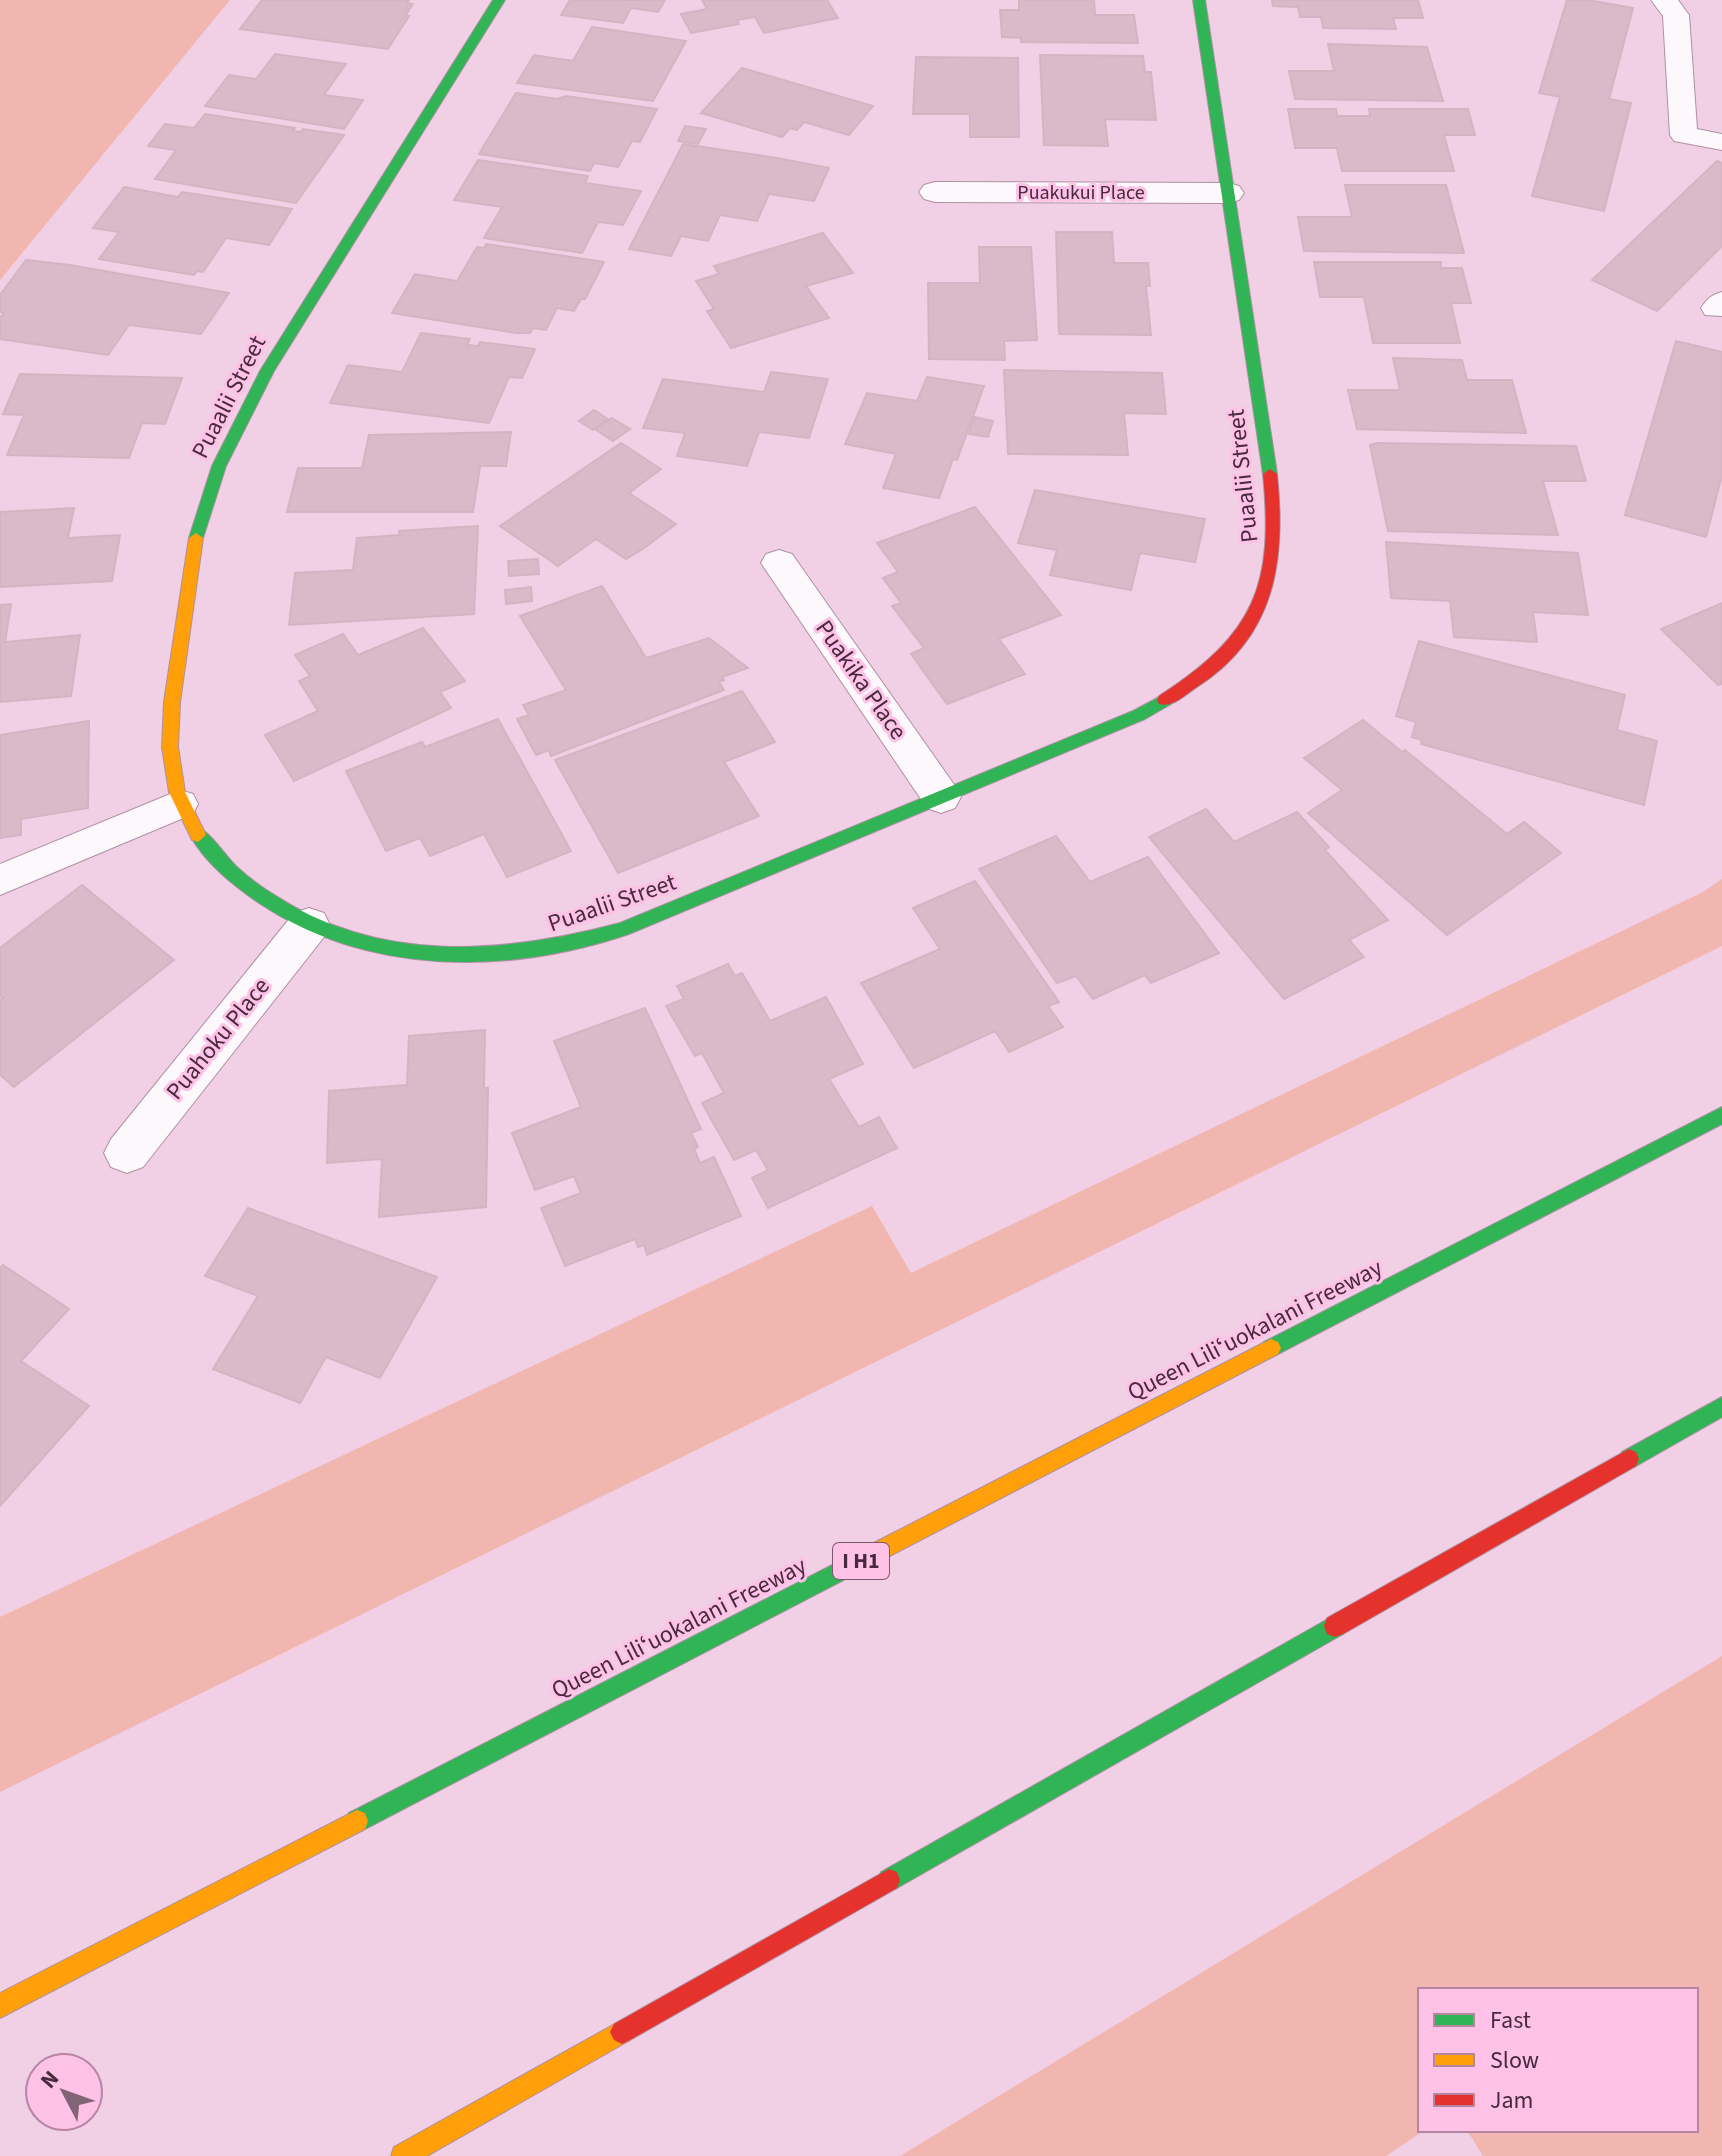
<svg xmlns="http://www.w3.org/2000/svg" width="1722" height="2156" viewBox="0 0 1722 2156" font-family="'Source Sans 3',sans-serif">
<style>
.green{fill:#f2b6b0}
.building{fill:#dabac8;stroke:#d3b5c2;stroke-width:2}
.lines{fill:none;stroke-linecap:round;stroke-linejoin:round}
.lane-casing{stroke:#ad91a3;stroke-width:2}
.street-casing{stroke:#ad91a3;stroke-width:2}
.fast-casing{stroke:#ad91a3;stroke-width:2}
.slow-casing{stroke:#ad91a3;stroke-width:2}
.jam-casing{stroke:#ad91a3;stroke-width:2}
.lane{fill:#fdf8fb;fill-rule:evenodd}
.street{fill:#fdf8fb;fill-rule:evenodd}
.fast{fill:#30b455;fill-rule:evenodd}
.slow{fill:#ff9f0a;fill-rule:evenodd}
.jam{fill:#e5322d;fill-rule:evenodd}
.labels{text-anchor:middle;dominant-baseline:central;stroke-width:6;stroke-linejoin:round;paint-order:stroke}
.far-street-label{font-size:20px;fill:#472a3d;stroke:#fec2e7}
.shield{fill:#fec2e7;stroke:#7e5870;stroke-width:2}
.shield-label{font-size:22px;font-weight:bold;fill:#472a3d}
.street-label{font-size:24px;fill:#472a3d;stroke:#fec2e7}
</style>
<rect width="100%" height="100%" fill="#f1cfe4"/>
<g class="green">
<path d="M0 0H230L0 280Z"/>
<path d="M1722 879V946L0 1792V1617L872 1206 911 1273 1703 892Z"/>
<path d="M1722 1656V2156H1483L1467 2130H1696V1990H1420V2130H1425L1386 2156H900Z"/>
</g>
<g class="building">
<path d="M262 0H409L407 3 413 4 405 16H409L388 49 240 29Z"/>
<path d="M570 0H665L658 12 631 8 623 23 561 15Z"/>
<path d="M702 0H827L838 18 764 33 755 17 737 20 739 24 691 33 681 14 707 9Z"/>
<path d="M1019 0H1094L1095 15H1134L1138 43 1021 42V38L1002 37 1000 10H1019Z"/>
<path d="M1272 0H1418L1423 18H1393L1396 29 1323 28 1321 17H1300L1298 7 1273 6Z"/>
<path d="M1567 0H1588L1633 8 1609 99 1631 103 1604 211 1532 196 1560 97 1539 93Z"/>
<path d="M592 27 686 41 653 101 517 83 534 55 573 61Z"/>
<path d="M1328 44 1427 47 1443 101 1295 99 1289 71H1334Z"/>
<path d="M275 54 346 64 324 95 363 100 344 129 205 106 229 75 256 79Z"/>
<path d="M1040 55 1143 56 1145 72H1151L1156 120 1105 119 1108 146 1044 145Z"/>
<path d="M916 57 1018 58 1019 137H970V114H913Z"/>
<path d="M742 68 873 106 849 135 804 122 797 130 790 128 782 137 701 113Z"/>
<path d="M516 93 557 99 566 96 657 109 640 142 632 141 618 167 594 163 590 171 479 154Z"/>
<path d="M1288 109H1336L1337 116H1370L1369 109H1468L1475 135H1444L1454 171H1342L1337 148H1295Z"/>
<path d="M205 114 295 128 293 131 301 132 303 129 344 135 296 203 155 179 176 150 148 146 165 124 194 128Z"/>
<path d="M685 126 706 129 698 144 678 141Z"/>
<path d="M683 144 777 158 829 168 814 201 769 194 757 221 720 215 708 241 681 236 671 256 629 249Z"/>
<path d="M478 160 588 176 585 183 641 191 623 225 598 222 582 253 484 238 502 207 454 200Z"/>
<path d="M1717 161 1722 163V246L1657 311 1592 280Z"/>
<path d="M1345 185H1446L1464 253 1304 251 1298 217H1352Z"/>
<path d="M124 187 178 197 182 192 292 209 269 245 226 238 203 272 197 271 194 275 99 259 119 232 93 228Z"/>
<path d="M1056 232H1112L1114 263H1148L1150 286H1146L1151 335 1059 334Z"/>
<path d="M823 233 853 273 806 286 829 318 731 348 707 311 714 309 696 281 719 274 714 266Z"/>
<path d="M486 244 604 262 585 299H581L574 311 557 308 546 330 533 328 530 333H516L392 313 415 274 457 281 477 247 484 248Z"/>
<path d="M979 247H1031L1037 340 1004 341 1005 360 929 359 928 283H980Z"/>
<path d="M26 260 70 265 229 293 201 334 129 325 108 355 0 339V318L4 313 0 312V295Z"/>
<path d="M1314 262H1441V268H1462L1471 303H1451L1460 343H1373L1364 297H1320Z"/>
<path d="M421 333 470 339 467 345 478 346 480 342 535 349 522 378 509 377 489 423 330 403 348 365 402 372Z"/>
<path d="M1676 341 1722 352V475L1706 537 1625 515Z"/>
<path d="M1393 358 1462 360 1467 380H1512L1526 433 1357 429 1348 390H1400Z"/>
<path d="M1004 370 1162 373 1166 414 1124 413 1128 455 1008 454Z"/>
<path d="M771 372 828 379 809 438 759 432 747 466 677 456 685 433 643 428 663 379 764 392Z"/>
<path d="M20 374 182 378 165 424 142 423 129 458 7 455 24 415 3 414Z"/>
<path d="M927 377 984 386 957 460 953 459 939 498 883 488 896 454 845 444 867 393 917 401Z"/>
<path d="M594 410 608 419 593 430 579 421Z"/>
<path d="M974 417 993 421 988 437 969 434Z"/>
<path d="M612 418 630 429 613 441 595 429Z"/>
<path d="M511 432 506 466H480L473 512H287L298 468H362L369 435Z"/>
<path d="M621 443 661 469 629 493 676 524 643 549 626 559 596 539 558 566 500 526Z"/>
<path d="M1377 443 1576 446 1586 481H1543L1558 535 1388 531 1370 445Z"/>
<path d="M1035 490 1205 519 1195 562 1140 553 1131 590 1050 575 1057 550 1018 543Z"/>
<path d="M975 507 1061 615 999 639 1025 674 947 704 911 654 924 648 892 606 901 603 883 578 898 572 877 543Z"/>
<path d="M74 508 68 538 120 535 112 581 0 587V512Z"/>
<path d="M478 526 474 614 289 625 295 573 353 570 357 538 400 535 399 531Z"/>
<path d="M1386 542 1578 553 1588 615 1533 612 1537 642 1454 637 1450 601 1391 598Z"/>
<path d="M538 559 539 574 509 576 508 561Z"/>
<path d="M602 586 646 658 709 638 748 668 722 677 724 680 719 682 724 690 551 756 549 750 536 755 517 719 529 715 523 705 566 690 520 616Z"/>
<path d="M531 587 532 601 506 604 505 590Z"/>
<path d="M1722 603V684L1718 685 1661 629Z"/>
<path d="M11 604 5 642 80 635 71 696 0 702V605Z"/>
<path d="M423 628 465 681 440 692 451 708 294 781 265 735 318 711 299 681 310 676 295 655 343 634 358 655Z"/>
<path d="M1419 641 1625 695 1617 730 1657 741 1644 805 1421 744 1422 740 1412 737 1416 722 1396 716Z"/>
<path d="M742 691 775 742 724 762 759 816 618 873 555 760Z"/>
<path d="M498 719 571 851 507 877 484 834 430 856 420 838 386 851 346 771 422 742 425 747Z"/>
<path d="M1363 720 1402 752 1405 750 1507 834 1524 822 1561 853 1447 935 1308 813 1342 790 1304 758Z"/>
<path d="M89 721 88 808 21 819V835L0 838V735Z"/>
<path d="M1206 809 1234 842 1297 812 1329 847 1325 850 1388 920 1349 940 1364 957 1284 999 1149 837Z"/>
<path d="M1056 836 1090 882 1148 857 1219 953 1151 983 1145 975 1093 999 1076 976 1057 983 979 869Z"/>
<path d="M975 881 1059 1002 1048 1006 1063 1027 1009 1052 995 1031 914 1068 861 983 940 949 913 908Z"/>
<path d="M82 885 174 960 14 1087 0 1075V1000L3 998 0 995V948Z"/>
<path d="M728 964 735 976 742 973 770 1021 826 997 863 1064 829 1079 859 1127 879 1117 897 1148 768 1208 752 1178 768 1170 756 1150 734 1160 702 1103 724 1093 702 1053 695 1056 666 1006 684 999 677 986Z"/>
<path d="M645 1008 701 1129 691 1133 698 1147 694 1149 700 1163 714 1157 741 1216 647 1255 644 1245 638 1247 635 1239 565 1266 541 1208 581 1193 574 1176 535 1190 512 1133 581 1107 554 1041Z"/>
<path d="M485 1030 484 1088H488L486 1207 379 1217 382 1159 327 1163 329 1091 407 1085 409 1036Z"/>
<path d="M248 1208 437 1277 380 1378 326 1357 300 1403 213 1369 258 1296 205 1276Z"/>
<path d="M3 1265 69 1309 21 1361 89 1406 0 1506V1268Z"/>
</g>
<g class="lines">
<g class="lane-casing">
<g id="lane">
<path d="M1651 0H1678L1689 15 1697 129 1722 134V150L1674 141 1670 135 1663 16Z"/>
<path d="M1722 292V316L1705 315 1701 308C1707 299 1711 295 1722 292Z"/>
<path d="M180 790 193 794 198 804 193 814 0 895V864Z"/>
</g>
</g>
<g class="street-casing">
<g id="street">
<path d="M935 182 1228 183 1239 186 1244 193 1239 200 1228 203 935 202 924 199 919 192 924 185Z"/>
<path d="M779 550 792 554 955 786 961 797 955 808 941 813 927 808 761 563 766 554Z"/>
<path d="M309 908 324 913 330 925 324 937 143 1167 127 1173 111 1167 104 1153 111 1139 294 913Z"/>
</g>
</g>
<g class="fast-casing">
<g id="fast">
<path d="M493 0H505L274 371 226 466 203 538 196 543 191 542 189 538 212 466 260 371Z"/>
<path d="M1193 0H1205L1277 474 1270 479 1263 474Z"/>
<path d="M1165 694 1173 700 1171 704 1145 719 629 934C508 975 368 976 259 903 233 885 205 863 190 835L198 828C212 833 225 856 237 867 249 878 262 888 276 896 381 964 504 954 620 923L1133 711Z"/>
<path d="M1722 1107V1124L1278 1354 1271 1357 1264 1354 1261 1348 1264 1342Z"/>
<path d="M1722 1397V1417L1636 1466 1629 1469 1622 1466 1619 1459 1622 1452Z"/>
<path d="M875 1543 882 1546 885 1553 882 1560 365 1829 357 1832 349 1829 346 1821 349 1813Z"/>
<path d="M1335 1615 1343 1618 1346 1626 1343 1634 897 1888 889 1891 881 1888 878 1880 881 1872Z"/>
</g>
</g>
<g class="slow-casing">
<g id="slow">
<path d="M196 533 203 538 180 702 178 747 185 792 206 835 198 842 192 840 169 792 162 747 164 702 189 538Z"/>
<path d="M1271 1339 1278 1342 1281 1348 1278 1354 882 1560 875 1563 868 1560 865 1553 868 1546Z"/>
<path d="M357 1810 365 1813 368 1821 365 1829 0 2018V1993Z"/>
<path d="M622 2020 630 2024 634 2032 630 2040 427 2156H391L394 2147Z"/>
</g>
</g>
<g class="jam-casing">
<g id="jam">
<path d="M1270 469 1277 474C1286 560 1276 636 1197 687 1186 694 1173 708 1159 704L1157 700 1159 696C1255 634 1274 586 1263 474Z"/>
<path d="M1629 1449 1636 1452 1639 1459 1636 1466 1343 1634 1335 1637 1327 1634 1324 1626 1327 1618Z"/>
<path d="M889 1869 897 1872 900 1880 897 1888 630 2040 622 2044 614 2040 610 2032 614 2024Z"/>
</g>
</g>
<use href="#lane" class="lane"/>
<use href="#street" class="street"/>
<use href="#fast" class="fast"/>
<use href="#slow" class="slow"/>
<use href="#jam" class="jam"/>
</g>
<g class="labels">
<g class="far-street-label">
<text x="1081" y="193">Puakukui Place</text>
</g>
<rect class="shield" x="833" y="1543" width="56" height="36" rx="6"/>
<g class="shield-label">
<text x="861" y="1561">I H1</text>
</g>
<g class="street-label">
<text transform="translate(229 397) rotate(-63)">Puaalii Street</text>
<text transform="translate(1243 476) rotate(-96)">Puaalii Street</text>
<text transform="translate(861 680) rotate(55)">Puakika Place</text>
<text transform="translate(612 903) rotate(-19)">Puaalii Street</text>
<text transform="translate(218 1039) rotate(-51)">Puahoku Place</text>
<text transform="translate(1255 1330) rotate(-27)">Queen Liliʻuokalani Freeway</text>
<text transform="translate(679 1628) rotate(-27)">Queen Liliʻuokalani Freeway</text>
</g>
</g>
<rect x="1418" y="1988" width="280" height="144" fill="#fec2e7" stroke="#b585a3" stroke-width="2"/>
<rect x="1434" y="2014" width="40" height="12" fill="#30b455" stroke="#b585a3" stroke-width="2"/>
<text x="1490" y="2028" font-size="24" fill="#472a3d">Fast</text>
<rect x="1434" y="2054" width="40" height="12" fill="#ff9f0a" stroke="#b585a3" stroke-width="2"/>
<text x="1490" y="2068" font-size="24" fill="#472a3d">Slow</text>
<rect x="1434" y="2094" width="40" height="12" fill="#e5322d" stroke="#b585a3" stroke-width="2"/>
<text x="1490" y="2108" font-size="24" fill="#472a3d">Jam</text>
<g transform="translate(64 2092) rotate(311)"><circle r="38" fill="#fec2e7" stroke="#b585a3" stroke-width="2"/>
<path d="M0-6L14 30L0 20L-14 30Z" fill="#826477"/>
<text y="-12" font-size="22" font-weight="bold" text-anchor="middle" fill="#472a3d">N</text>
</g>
</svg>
